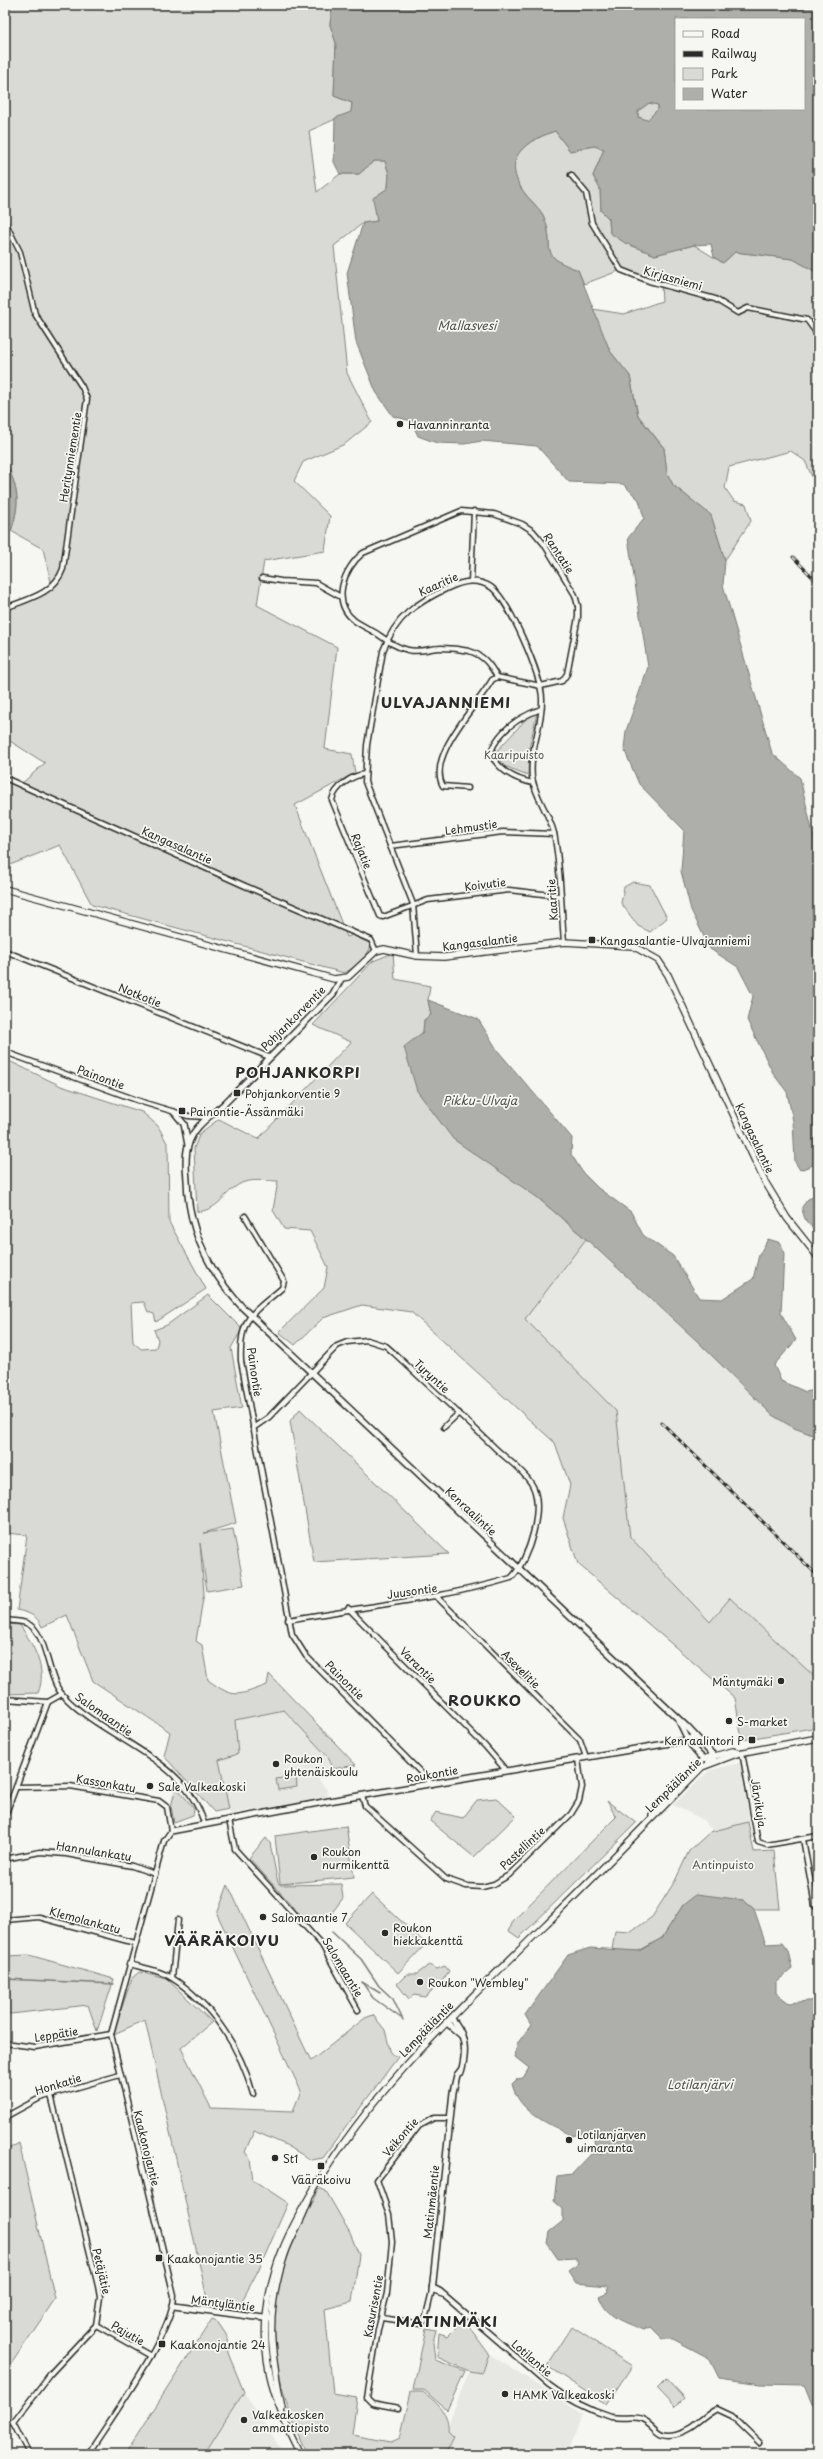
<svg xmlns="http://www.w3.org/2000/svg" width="823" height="2459" viewBox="0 0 823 2459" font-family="'Playpen Sans',sans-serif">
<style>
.built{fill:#e7e7e3}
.green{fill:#d9d9d5;stroke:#828280}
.water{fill:#aeaeab;stroke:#7a7a78;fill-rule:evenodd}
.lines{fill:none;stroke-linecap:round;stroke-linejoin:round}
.stream{stroke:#7a7a78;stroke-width:1.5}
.minor-casing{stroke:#2b2b2b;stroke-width:7}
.tertiary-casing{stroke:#2b2b2b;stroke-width:8}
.secondary-casing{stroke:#2b2b2b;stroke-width:8}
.minor{stroke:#f6f6f2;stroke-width:4}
.tertiary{stroke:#f6f6f2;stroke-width:5}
.secondary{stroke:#f6f6f2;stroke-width:5.5}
.rail-casing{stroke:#2b2b2b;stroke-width:3}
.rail{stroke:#f6f6f2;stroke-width:1.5;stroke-dasharray:4.5;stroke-linecap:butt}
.poi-dot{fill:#2b2b2b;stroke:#f6f6f2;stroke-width:1.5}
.labels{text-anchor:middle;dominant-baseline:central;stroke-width:3.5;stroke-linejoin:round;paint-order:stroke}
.street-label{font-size:11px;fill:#2b2b2b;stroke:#f6f6f2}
.poi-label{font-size:11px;fill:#2b2b2b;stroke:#f6f6f2;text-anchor:start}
.park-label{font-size:11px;fill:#565656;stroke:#f6f6f2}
.water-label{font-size:12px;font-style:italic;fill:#525251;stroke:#f6f6f2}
.district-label{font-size:15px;font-weight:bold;letter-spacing:1px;fill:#2b2b2b;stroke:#f6f6f2}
</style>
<rect width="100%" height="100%" fill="#f6f6f2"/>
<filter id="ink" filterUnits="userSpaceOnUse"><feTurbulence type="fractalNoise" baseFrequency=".025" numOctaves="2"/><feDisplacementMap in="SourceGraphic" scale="8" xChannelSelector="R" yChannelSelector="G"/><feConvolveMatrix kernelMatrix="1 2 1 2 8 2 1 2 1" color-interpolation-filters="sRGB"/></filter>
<g filter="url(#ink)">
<g class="built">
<path d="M586 1239 697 1341 772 1415 818 1437V1680L730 1598 710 1622 630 1537 616 1411 523 1317Z"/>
<path d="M284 1710 329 1758 333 1769 315 1774 327 1790 328 1797 230 1814 218 1760 229 1721Z"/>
<path d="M740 1763 750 1822 713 1831 702 1819 673 1805 710 1770Z"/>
<path d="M489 2354 583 2414 566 2454H445L454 2437 448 2431 449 2422 469 2371 482 2373Z"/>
<path d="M244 2392 280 2448 281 2454H204Z"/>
</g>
<g class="green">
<path d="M5 5H332L330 25 336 43 334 96 352 103 351 112 309 131 317 192 340 174H359L374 161H385L389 174 388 188 374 198 377 221 363 223 334 246 347 373 372 422 345 444 303 462 294 481 330 516 325 551 264 561 257 605 337 647 325 749 352 754 355 773 295 805 347 937 353 935 371 944C371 954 353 969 344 973L92 905 60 845 5 867V780L20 785 45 763 5 738V610L52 586 43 549 11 531C21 501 18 489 5 460Z"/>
<path d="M649 103 658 105V109L647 120 638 117V111Z"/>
<path d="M555 131 570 151 594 146 604 149 593 176 600 188 601 211 609 219 610 233 655 255 694 245 723 263 735 252 793 259 818 273V490L805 461 791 451 729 467 725 488 734 501 746 504 751 521 725 560 711 516 673 485 667 473 664 448 638 415 630 376 610 351 592 309 624 314 662 301 661 285 621 270 584 284 578 270C534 254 558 249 543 215 538 206 529 200 523 191 500 157 525 142 555 131Z"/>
<path d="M537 713 529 749 528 775 504 766 495 753 527 718Z"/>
<path d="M633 882 650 885 667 918 650 932 638 926 621 903 624 887Z"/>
<path d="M393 953 395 979 430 986 428 1000 431 1015 424 1020 423 1032 538 1198 586 1239 525 1319 616 1411 630 1537 710 1622 730 1598 818 1680V1727L742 1740 735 1698 578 1564 563 1518 570 1485 555 1443 411 1312 362 1305 323 1318 295 1345 279 1332 324 1288 328 1267 310 1231 284 1229 273 1210 278 1181C266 1181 248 1178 238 1185 221 1196 220 1209 197 1212L194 1148 200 1133 219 1119 258 1139 351 1042 313 1025 373 961Z"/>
<path d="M5 1059 61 1086 142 1112 158 1126 168 1145 169 1222 206 1289 156 1322 154 1314 148 1312 144 1302 131 1303 133 1342 141 1349 156 1348 158 1340 154 1330 167 1325 208 1295 242 1329 231 1348 242 1408 214 1412 236 1523 204 1533 233 1529 244 1585 207 1591 200 1543 204 1593 196 1641 202 1645 208 1680C234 1699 237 1696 267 1685L269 1674 356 1765 333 1769 329 1758 284 1710 235 1720 238 1754 219 1760 229 1809 214 1812 164 1756 170 1732 93 1681 67 1615 42 1627C37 1615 29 1613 17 1610L27 1535 5 1533Z"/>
<path d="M300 1409 449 1554 314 1562 290 1421Z"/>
<path d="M5 1624 20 1625C33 1645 48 1669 38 1693L5 1694Z"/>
<path d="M296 1776 297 1787 278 1790 276 1779Z"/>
<path d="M176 1786 194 1809 193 1815 174 1822 171 1807Z"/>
<path d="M496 1798 516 1816 474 1857 430 1821 436 1812 463 1818 477 1800Z"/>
<path d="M607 1801 636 1823 519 1938 509 1931 513 1921 616 1817Z"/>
<path d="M748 1822 754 1852 774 1851 780 1909H754L743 1900 683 1905 662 1938 639 1951 612 1950 615 1931 631 1932 652 1917 675 1881 689 1851 710 1832Z"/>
<path d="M346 1826 354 1877 280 1884 275 1836Z"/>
<path d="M266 1838 270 1843 278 1883 281 1885 341 1884 343 1898 331 1914 306 1921 249 1858Z"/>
<path d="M228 1885 311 2061 365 2018 373 2015 385 2030 391 2054 398 2057 323 2158 311 2160 286 2145 254 2131 245 2152 250 2159 253 2180 288 2203 260 2267 236 2312 209 2307 145 2020 114 2034 115 2027 132 1978 139 1972 167 1979 212 2022 181 2048 211 2108 293 2111 301 2091 217 1914Z"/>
<path d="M372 1894 426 1944 398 1973 345 1923Z"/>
<path d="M29 1955 114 1979 97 2031 88 2005 11 2014 5 2012V1956Z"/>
<path d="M429 1965 437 1969 445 1966 449 1971 443 1980 425 1997 414 1995 409 1999 397 1984 407 1974H417Z"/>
<path d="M19 2143 55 2299 5 2373V2151Z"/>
<path d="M319 2188 326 2191 350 2233 359 2255 352 2302 325 2309 333 2394 357 2398 352 2435 391 2442 400 2438 411 2392H423C436 2402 450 2413 448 2431L454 2437 445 2454H307C281 2400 264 2334 282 2274 290 2245 307 2216 319 2188Z"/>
<path d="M212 2319 217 2321 227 2336 228 2353 244 2392 204 2454H125Z"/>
<path d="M464 2320 489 2354 482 2373 469 2371 437 2357 439 2333 448 2336Z"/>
<path d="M572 2327 632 2366 606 2405 547 2366Z"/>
<path d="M426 2328 436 2330 433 2342 435 2360 465 2371 447 2410 424 2390H413Z"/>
<path d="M666 2379 684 2398 675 2407 657 2388Z"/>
</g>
<g class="water">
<path d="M332 5H575L580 10 589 5H818V273L793 259 735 252 723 263 714 257 711 244 694 245 655 255 625 243 610 233 609 219 601 211 600 189 593 176 604 149 594 146 570 151 555 131C525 141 501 158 523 191 529 200 538 206 543 215 558 249 534 254 578 270L610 351 630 376 638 416 664 448 667 473 673 485 711 515 725 560 723 585 772 753 800 778 818 856V1163L800 1170 795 1162 793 1121 787 1092 774 1075 747 1020 753 996 738 967 710 949 691 910 681 871 684 830 639 784 624 749 626 731 648 667 628 538 644 518 639 500 623 484 569 482 537 446 482 441 464 444 437 443 418 436 411 421 393 416 376 392 356 342 347 273 363 223 377 221 373 198 388 188 389 174 385 161H374L359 174H340L334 162 335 118 351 112 352 103 334 96 336 43 330 25ZM676 19H804V109H676ZM649 103 658 105V109L647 120 638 117V111Z"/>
<path d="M5 460C18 489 21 501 11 531H5Z"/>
<path d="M428 1000 478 1019 498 1051 572 1138 571 1154 583 1173 598 1188 631 1212 643 1235 673 1256 699 1298 722 1299 753 1279 759 1255 768 1239 781 1243 784 1254 781 1313 796 1340 774 1365 781 1381 806 1392 818 1389V1437L794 1428 772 1415 697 1341 586 1239 538 1198 453 1139 417 1091 404 1047 423 1032 424 1020 431 1015Z"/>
<path d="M818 1195V1229C807 1227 803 1217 802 1207L808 1199Z"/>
<path d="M697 1894 743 1900 754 1909 766 1944 782 1943 788 1951 792 1969 776 1982V1993L789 2003 818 2000V2410L812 2405 804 2385 761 2384 719 2378 709 2358 673 2339H662L650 2327 643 2330C624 2322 606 2318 599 2296L608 2292 607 2286 576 2283 568 2271 578 2264 576 2258 558 2259 547 2243 549 2232 563 2221V2209L554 2201 557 2176 572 2174 592 2153 602 2154 603 2150 595 2145 592 2131 572 2136C548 2123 519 2113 512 2084L517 2079 523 2078 529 2068 515 2057 517 2044 531 2025 525 2015 568 1955 590 1948 639 1951 662 1938 683 1905Z"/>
</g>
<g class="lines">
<g class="stream">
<path d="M332 1932 361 1959 379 1986 393 1999 403 2020"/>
<path d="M5 1979 114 1984"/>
<path d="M380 1993 362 1982 373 1998 401 2018"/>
</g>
<g class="minor-casing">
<g id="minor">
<path d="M571 175 586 193 592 223 621 270 649 281 715 299 738 313 748 308 807 320 818 335"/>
<path d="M5 222 20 252 35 314 82 387 87 399 63 569C54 594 28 599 5 608"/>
<path d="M262 578 281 581 316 583 341 597"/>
<path d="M471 581 474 511"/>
<path d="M365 774C352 775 335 787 332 800L380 916 383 917 428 900 509 890 560 896"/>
<path d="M5 778 243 885 371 940 376 951"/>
<path d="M533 783C513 779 501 771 490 754 498 731 519 717 541 709"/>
<path d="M468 788 443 786C426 756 477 706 492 680L497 677 541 686 562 681 567 674 578 617V606L575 595 544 544 533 531 522 524 494 514 461 511 363 553C344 568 330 602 355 621 361 625 369 629 376 633 386 640 395 647 408 650 420 653 430 648 441 648 450 648 460 649 469 651 483 655 490 664 497 677"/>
<path d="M390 846 503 832 554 834"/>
<path d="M5 951 269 1057"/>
<path d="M417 956 413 904 365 782 367 745 383 651C396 616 416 603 448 588 463 581 477 578 491 587 509 600 542 676 542 699 543 725 529 750 532 777 535 797 549 813 554 833 561 868 561 906 564 942"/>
<path d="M5 1052 145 1103 188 1116 206 1117"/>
<path d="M245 1216 284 1281 282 1288C252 1314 239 1317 241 1361L292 1634 306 1656 432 1784"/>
<path d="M444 1427 459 1413"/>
<path d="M253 1428 269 1417 337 1346 347 1342 367 1340 386 1346 394 1353C427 1384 461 1415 494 1447 505 1458 522 1469 531 1483 546 1505 529 1561 511 1578 438 1600 363 1606 288 1620"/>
<path d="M437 1597 580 1740 586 1757"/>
<path d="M348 1608 485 1746 503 1767 505 1771"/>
<path d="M5 1620C12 1621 20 1621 26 1623 48 1631 46 1676 62 1694 104 1741 184 1755 204 1823"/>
<path d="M5 1699 48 1702 62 1694"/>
<path d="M742 1752 758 1842 767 1845 818 1836"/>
<path d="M17 1787 70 1786 159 1801 167 1807 171 1831 164 1841 111 2034 174 2296C173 2333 110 2420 88 2454"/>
<path d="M362 1796 365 1806 446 1879 466 1886 482 1887 494 1884 509 1875 571 1814 579 1801 582 1787 578 1759"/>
<path d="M5 1816 48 1702"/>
<path d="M229 1820 235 1849 322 1945 358 2010"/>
<path d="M803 1839 815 1906"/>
<path d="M5 1859 40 1852 66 1854 132 1866 155 1874"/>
<path d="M5 1920 39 1917 135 1943"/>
<path d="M129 1964C143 1968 160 1970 172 1978 212 2004 241 2049 253 2094"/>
<path d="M172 1978 178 1920"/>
<path d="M5 2043 35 2047 111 2034"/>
<path d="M5 2117 40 2098 120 2075"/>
<path d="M432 2287 440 2291 549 2385C567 2399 589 2410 611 2417 621 2419 633 2416 642 2419 656 2425 656 2439 676 2434 694 2430 702 2416 717 2409L732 2416 760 2443"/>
<path d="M382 2318 422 2324 425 2320 432 2291 444 2295"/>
<path d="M96 2325 151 2356"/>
<path d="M398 2408 372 2403 367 2398 378 2330 387 2293 392 2242 389 2214 377 2180 419 2126 434 2118H450"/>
<path d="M5 2421 13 2423 29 2454"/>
<path d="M13 2423 51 2373 96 2325 100 2297 98 2286 51 2095"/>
</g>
</g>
<g class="tertiary-casing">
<g id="tertiary">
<path d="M341 979 333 994 225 1103C211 1116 193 1126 188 1146 185 1156 186 1170 187 1180 188 1230 209 1272 243 1308L687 1727 713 1755 714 1762C696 1762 686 1735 679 1721"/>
<path d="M174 1112 184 1124 188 1145"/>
<path d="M171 1831 329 1801 688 1740 695 1736"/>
<path d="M451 2018C466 2034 467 2051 461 2072"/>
<path d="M446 2022 461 2035"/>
<path d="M432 2291 453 2092 457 2075 461 2070"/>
<path d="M174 2306 271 2319"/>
</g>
</g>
<g class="secondary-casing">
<g id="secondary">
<path d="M5 889 334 979 348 977 376 951 384 949 417 956 444 957 564 942 633 946 658 960 668 975 764 1180 787 1218 818 1257"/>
<path d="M652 1815 703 1759 733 1751 739 1753"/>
<path d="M282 2408C270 2348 265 2314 285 2254 291 2235 304 2218 309 2198"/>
<path d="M300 2454C278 2411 262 2368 266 2318 270 2268 290 2229 315 2187 375 2086 461 2008 544 1926 598 1874 650 1820 702 1767L739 1753 818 1738"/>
</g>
</g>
<use href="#minor" class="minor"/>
<use href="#tertiary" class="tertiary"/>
<use href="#secondary" class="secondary"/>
<g class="rail-casing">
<g id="rail">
<path d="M815 549 818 556"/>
<path d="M793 557 818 583"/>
<path d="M662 1423 818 1576"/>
</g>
</g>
<use href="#rail" class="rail"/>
</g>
</g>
<g class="poi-dot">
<circle cx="400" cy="424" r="4"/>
<rect x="588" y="936" width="8" height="8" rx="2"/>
<rect x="233" y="1089" width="8" height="8" rx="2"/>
<rect x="178" y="1107" width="8" height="8" rx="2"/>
<circle cx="781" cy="1681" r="4"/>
<circle cx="729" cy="1721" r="4"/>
<rect x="748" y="1736" width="8" height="8" rx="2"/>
<circle cx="276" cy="1764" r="4"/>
<circle cx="150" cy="1786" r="4"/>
<circle cx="314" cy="1857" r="4"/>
<circle cx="263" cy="1917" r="4"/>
<circle cx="385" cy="1933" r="4"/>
<circle cx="420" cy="1982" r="4"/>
<circle cx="569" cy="2140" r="4"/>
<circle cx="275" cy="2158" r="4"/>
<rect x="317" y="2162" width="8" height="8" rx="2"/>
<rect x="155" y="2254" width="8" height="8" rx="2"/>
<rect x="158" y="2340" width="8" height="8" rx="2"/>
<circle cx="505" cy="2394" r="4"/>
<circle cx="244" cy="2420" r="4"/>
</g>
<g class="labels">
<g class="street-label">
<text transform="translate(673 278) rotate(16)">Kirjasniemi</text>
<text transform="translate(70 457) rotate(-81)">Heritynniementie</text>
<text transform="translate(559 553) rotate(57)">Rantatie</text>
<text transform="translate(438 584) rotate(-24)">Kaaritie</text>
<text transform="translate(471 827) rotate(-8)">Lehmustie</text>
<text transform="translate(177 845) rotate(24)">Kangasalantie</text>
<text transform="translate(362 851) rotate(68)">Rajatie</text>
<text transform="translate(485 884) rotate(-7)">Koivutie</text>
<text transform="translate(552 900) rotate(-94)">Kaaritie</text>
<text transform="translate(480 942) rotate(-7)">Kangasalantie</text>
<text transform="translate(140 995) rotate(22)">Notkotie</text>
<text transform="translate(293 1018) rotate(-45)">Pohjankorventie</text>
<text transform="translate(101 1077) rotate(20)">Painontie</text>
<text transform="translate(755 1138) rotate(65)">Kangasalantie</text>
<text transform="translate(255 1372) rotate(82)">Painontie</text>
<text transform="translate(432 1376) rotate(43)">Tyryntie</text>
<text transform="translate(471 1511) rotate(43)">Kenraalintie</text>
<text transform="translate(412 1591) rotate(-8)">Juusontie</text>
<text transform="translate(418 1665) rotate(45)">Varantie</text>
<text transform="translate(521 1669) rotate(45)">Asevelitie</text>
<text transform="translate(345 1680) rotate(45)">Painontie</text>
<text transform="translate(104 1714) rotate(35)">Salomaantie</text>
<text transform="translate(432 1774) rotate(-10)">Roukontie</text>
<text transform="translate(106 1783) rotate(10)">Kassonkatu</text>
<text transform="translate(673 1785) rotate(-44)">Lempääläntie</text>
<text transform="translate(759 1803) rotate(81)">Järvikuja</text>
<text transform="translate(522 1848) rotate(-43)">Pastellintie</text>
<text transform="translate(94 1851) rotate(9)">Hannulankatu</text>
<text transform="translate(85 1920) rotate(15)">Klemolankatu</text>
<text transform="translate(343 1967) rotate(59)">Salomaantie</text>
<text transform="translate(426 2029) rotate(-46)">Lempääläntie</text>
<text transform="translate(56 2034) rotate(-9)">Leppätie</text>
<text transform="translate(58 2084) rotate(-17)">Honkatie</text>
<text transform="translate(400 2137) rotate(-49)">Veikontie</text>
<text transform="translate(147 2148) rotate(76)">Kaakonojantie</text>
<text transform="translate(431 2202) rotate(-84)">Matinmäentie</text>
<text transform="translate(102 2271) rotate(77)">Petäjätie</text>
<text transform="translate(223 2303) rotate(7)">Mäntyläntie</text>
<text transform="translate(373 2306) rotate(-79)">Kasurisentie</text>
<text transform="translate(128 2333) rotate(30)">Pajutie</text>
<text transform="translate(532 2358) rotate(41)">Lotilantie</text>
</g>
<g class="poi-label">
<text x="408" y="424">Havanninranta</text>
<text x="600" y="940">Kangasalantie-Ulvajanniemi</text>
<text x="245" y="1093">Pohjankorventie 9</text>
<text x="190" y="1111">Painontie-Ässänmäki</text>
<text x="773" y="1681" text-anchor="end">Mäntymäki</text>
<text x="737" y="1721">S-market</text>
<text x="744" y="1740" text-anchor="end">Kenraalintori P</text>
<text x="284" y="1758">Roukon<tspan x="284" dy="13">yhtenäiskoulu</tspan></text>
<text x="158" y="1786">Sale Valkeakoski</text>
<text x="322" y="1851">Roukon<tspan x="322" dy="13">nurmikenttä</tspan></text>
<text x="271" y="1917">Salomaantie 7</text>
<text x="393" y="1927">Roukon<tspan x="393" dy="13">hiekkakenttä</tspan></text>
<text x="428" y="1982">Roukon "Wembley"</text>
<text x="577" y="2134">Lotilanjärven<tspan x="577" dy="13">uimaranta</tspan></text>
<text x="283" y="2158">St1</text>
<text x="321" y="2179" text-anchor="middle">Vääräkoivu</text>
<text x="167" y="2258">Kaakonojantie 35</text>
<text x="170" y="2344">Kaakonojantie 24</text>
<text x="513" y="2394">HAMK Valkeakoski</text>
<text x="252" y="2414">Valkeakosken<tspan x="252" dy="13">ammattiopisto</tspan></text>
</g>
<g class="park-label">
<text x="514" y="754">Kaaripuisto</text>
<text x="723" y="1864">Antinpuisto</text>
</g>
<g class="water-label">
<text x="467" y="325">Mallasvesi</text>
<text x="480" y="1100">Pikku-Ulvaja</text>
<text x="700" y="2084">Lotilanjärvi</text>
</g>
<g class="district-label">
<text x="446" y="701">ULVAJANNIEMI</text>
<text x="298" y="1071">POHJANKORPI</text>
<text x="485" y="1699">ROUKKO</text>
<text x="222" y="1939">VÄÄRÄKOIVU</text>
<text x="447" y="2320">MATINMÄKI</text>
</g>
</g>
<rect width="823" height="2459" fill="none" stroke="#f6f6f2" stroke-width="20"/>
<rect x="10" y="10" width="803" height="2439" fill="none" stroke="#2b2b2b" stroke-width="1.5" filter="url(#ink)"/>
<rect x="675" y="18" width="130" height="92" fill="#f6f6f2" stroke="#a5a5a2"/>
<rect x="683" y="31" width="20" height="6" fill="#f6f6f2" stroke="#a5a5a2"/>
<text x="711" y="38" font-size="12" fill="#2b2b2b">Road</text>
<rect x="683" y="51" width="20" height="6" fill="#2b2b2b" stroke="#a5a5a2"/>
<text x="711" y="58" font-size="12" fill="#2b2b2b">Railway</text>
<rect x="683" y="68" width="20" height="12" fill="#d9d9d5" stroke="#a5a5a2"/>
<text x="711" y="78" font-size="12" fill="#2b2b2b">Park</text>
<rect x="683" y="88" width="20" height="12" fill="#aeaeab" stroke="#a5a5a2"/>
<text x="711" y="98" font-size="12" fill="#2b2b2b">Water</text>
</svg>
